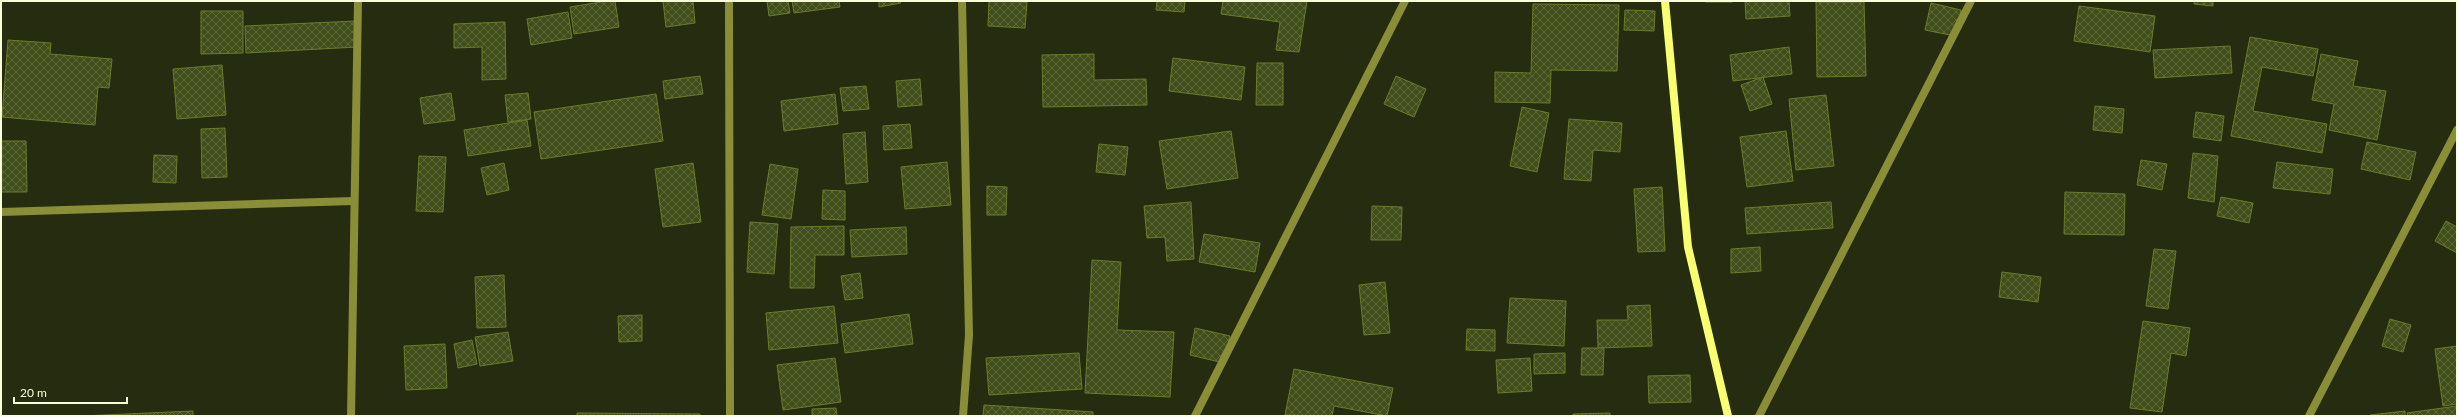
<svg xmlns="http://www.w3.org/2000/svg" width="2458" height="417" viewBox="0 0 2458 417" font-family="Lato,sans-serif">
<style>
.building{fill:url(#building-cross-hatch);stroke:#6a7c2a}
.lines{fill:none;stroke-linecap:round;stroke-linejoin:round}
.street{stroke:#898e37;stroke-width:8}
.secondary{stroke:#f8ff71;stroke-width:8}
</style>
<defs>
<pattern id="building-cross-hatch" width="8" height="8" patternUnits="userSpaceOnUse"><rect width="8" height="8" fill="#424e1a"/><path d="M0 0l8 8M0 8l8-8" fill="none" stroke="#5e693b"/></pattern>
</defs>
<rect width="100%" height="100%" fill="#262c0f"/>
<g class="building">
<path d="M607 1H615L619 27 574 34 570 7Z"/>
<path d="M663 1H693L695 23 666 27Z"/>
<path d="M767 1H788L790 13 769 16Z"/>
<path d="M792 1H839L840 7 794 13Z"/>
<path d="M879 1H900L901 3 879 7Z"/>
<path d="M989 1 1027 2 1025 28 988 26Z"/>
<path d="M1157 1H1185L1184 12 1156 10Z"/>
<path d="M1223 1H1307L1299 52 1276 50 1280 22 1221 14Z"/>
<rect x="1706" y="1" width="26" height="1"/>
<path d="M1745 1H1789L1790 16 1746 19Z"/>
<path d="M2194 1H2213V6L2194 4Z"/>
<path d="M1816 2H1864L1866 76 1817 77Z"/>
<path d="M1931 3 1961 10 1955 36 1925 30Z"/>
<path d="M1533 4 1619 5 1617 71 1551 70 1550 103 1495 102V72L1531 73Z"/>
<path d="M2079 6 2155 16 2150 52 2074 41Z"/>
<path d="M1625 10 1655 11 1654 31 1624 30Z"/>
<path d="M201 11H243V53L201 54Z"/>
<path d="M568 12 572 38 531 45 527 19Z"/>
<path d="M356 21 357 47 246 53 245 26Z"/>
<path d="M505 22 506 79 482 80V47L454 48V24Z"/>
<path d="M2250 37 2318 49 2313 76 2262 67 2253 111 2327 124 2322 153 2231 136Z"/>
<path d="M8 40 51 43 50 54 112 59 109 88 98 87 95 125 2 117Z"/>
<path d="M2230 46 2232 73 2155 78 2153 50Z"/>
<path d="M1789 47 1792 74 1733 81 1730 55Z"/>
<path d="M1094 54V80L1146 79 1147 105 1043 107 1042 55Z"/>
<path d="M2321 54 2358 61 2353 86 2386 91 2377 140 2329 130 2334 104 2312 100Z"/>
<path d="M1173 58 1245 67 1241 100 1169 91Z"/>
<path d="M1257 63H1283V105H1256Z"/>
<path d="M222 65 226 115 177 119 173 69Z"/>
<path d="M700 76 703 94 665 99 663 81Z"/>
<path d="M1396 76 1426 89 1414 117 1384 104Z"/>
<path d="M1763 77 1772 104 1750 111 1741 85Z"/>
<path d="M920 79 922 105 898 107 896 81Z"/>
<path d="M866 86 869 109 843 111 840 88Z"/>
<path d="M451 93 455 120 424 124 420 98Z"/>
<path d="M528 93 531 119 508 122 505 95Z"/>
<path d="M656 94 663 141 541 159 534 112Z"/>
<path d="M835 94 838 124 784 131 781 101Z"/>
<path d="M1826 95 1834 166 1796 170 1789 99Z"/>
<path d="M2095 106 2124 109 2122 133 2093 130Z"/>
<path d="M1522 107 1549 113 1537 172 1510 166Z"/>
<path d="M2196 112 2224 116 2221 141 2193 137Z"/>
<path d="M1569 119 1622 123 1620 152 1593 150 1591 181 1564 179Z"/>
<path d="M527 120 531 146 468 156 464 130Z"/>
<path d="M910 124 912 148 884 150 883 126Z"/>
<path d="M225 128 227 177 202 178 201 129Z"/>
<path d="M1231 131 1238 178 1167 189 1159 141Z"/>
<path d="M1786 131 1793 181 1747 187 1740 137Z"/>
<path d="M865 132 868 182 846 184 843 134Z"/>
<path d="M1 141H26L27 192H1Z"/>
<path d="M2367 142 2416 152 2410 180 2361 169Z"/>
<path d="M1099 144 1128 147 1125 175 1096 172Z"/>
<path d="M2193 153 2218 156 2214 202 2188 198Z"/>
<path d="M154 155 177 156 176 183 153 182Z"/>
<path d="M419 156 446 157 443 212 416 211Z"/>
<path d="M2141 160 2167 164 2162 190 2137 185Z"/>
<path d="M947 162 951 205 905 209 901 167Z"/>
<path d="M2277 162 2333 169 2330 194 2273 188Z"/>
<path d="M504 163 509 190 487 195 481 168Z"/>
<path d="M693 163 701 222 663 227 655 169Z"/>
<path d="M770 164 798 169 791 219 762 215Z"/>
<path d="M987 186 1007 187 1006 215H987Z"/>
<path d="M1662 187 1665 251 1638 252 1634 189Z"/>
<path d="M823 190 845 191V220L822 219Z"/>
<path d="M2065 192 2125 194 2124 235 2064 234Z"/>
<path d="M2221 197 2253 203 2249 223 2217 216Z"/>
<path d="M1191 202 1194 259 1167 261 1165 237 1147 238 1144 206Z"/>
<path d="M1831 202 1833 228 1747 234 1745 208Z"/>
<path d="M1372 206 1402 207 1401 240H1371Z"/>
<path d="M2446 221 2457 227V253L2435 241Z"/>
<path d="M750 222 778 224 774 274 747 272Z"/>
<path d="M844 226V255H815L814 288H790L791 227Z"/>
<path d="M906 227 907 254 852 257 850 230Z"/>
<path d="M1204 234 1260 243 1255 272 1199 262Z"/>
<path d="M1760 247 1761 271 1731 273V249Z"/>
<path d="M2154 249 2176 251 2168 309 2146 306Z"/>
<path d="M1092 260 1121 262 1117 330 1174 332 1170 397 1085 393Z"/>
<path d="M2002 272 2041 277 2038 302 1999 297Z"/>
<path d="M860 273 863 298 845 300 841 276Z"/>
<path d="M504 275 506 327 477 328 475 277Z"/>
<path d="M1385 282 1390 333 1364 335 1359 285Z"/>
<path d="M1510 298 1566 301 1564 346 1507 343Z"/>
<path d="M1650 305 1652 346 1598 348 1597 320H1628L1627 306Z"/>
<path d="M834 306 838 343 769 350 766 313Z"/>
<path d="M909 314 913 344 845 353 841 324Z"/>
<path d="M642 315V341L619 342 618 316Z"/>
<path d="M2390 319 2411 325 2403 352 2382 346Z"/>
<path d="M2143 321 2190 328 2186 356 2171 353 2162 412 2130 408Z"/>
<path d="M1195 328 1230 336 1224 363 1190 355Z"/>
<path d="M1467 329 1495 330V351L1466 350Z"/>
<path d="M508 332 513 361 480 366 475 337Z"/>
<path d="M472 340 477 364 458 368 454 344Z"/>
<path d="M445 344 447 388 406 390 404 346Z"/>
<path d="M2457 346V404L2443 406 2435 349Z"/>
<path d="M1582 348H1604L1603 375H1581Z"/>
<path d="M1079 353 1082 389 989 395 986 358Z"/>
<path d="M1565 353V373L1534 374V354Z"/>
<path d="M835 358 841 402 783 410 777 365Z"/>
<path d="M1530 358 1532 391 1498 393 1496 360Z"/>
<path d="M1294 369 1393 388 1387 416 1334 406 1332 416 1285 415Z"/>
<path d="M1690 375 1691 402 1649 403 1648 376Z"/>
<path d="M984 405 1093 412V416H983Z"/>
<path d="M2457 406V416H2408L2407 413Z"/>
<path d="M836 408 837 416H812V409Z"/>
<path d="M193 411V416H81Z"/>
<path d="M2405 411V416H2371L2370 415Z"/>
<path d="M577 413 700 414V416H577Z"/>
<path d="M1610 413V416H1573V414Z"/>
</g>
<g class="lines">
<g class="street">
<path d="M729 1 730 416"/>
<path d="M962 1 969 335 963 416"/>
<path d="M1 212 354 201"/>
<path d="M351 416 358 1"/>
<path d="M1195 416 1405 1"/>
<path d="M1759 416 1971 1"/>
<path d="M2309 416 2457 130"/>
</g>
<path class="secondary" d="M1665 1 1688 247 1728 416"/>
</g>
<rect width="2458" height="417" fill="none" stroke="#faffda" stroke-width="4"/>
<path d="M14 397v6h113v-6" fill="none" stroke="#faffda" stroke-width="2"/>
<text x="20" y="397" font-size="12" fill="#faffda" stroke="#262c0f" stroke-width="3" paint-order="stroke">20 m</text>
</svg>
